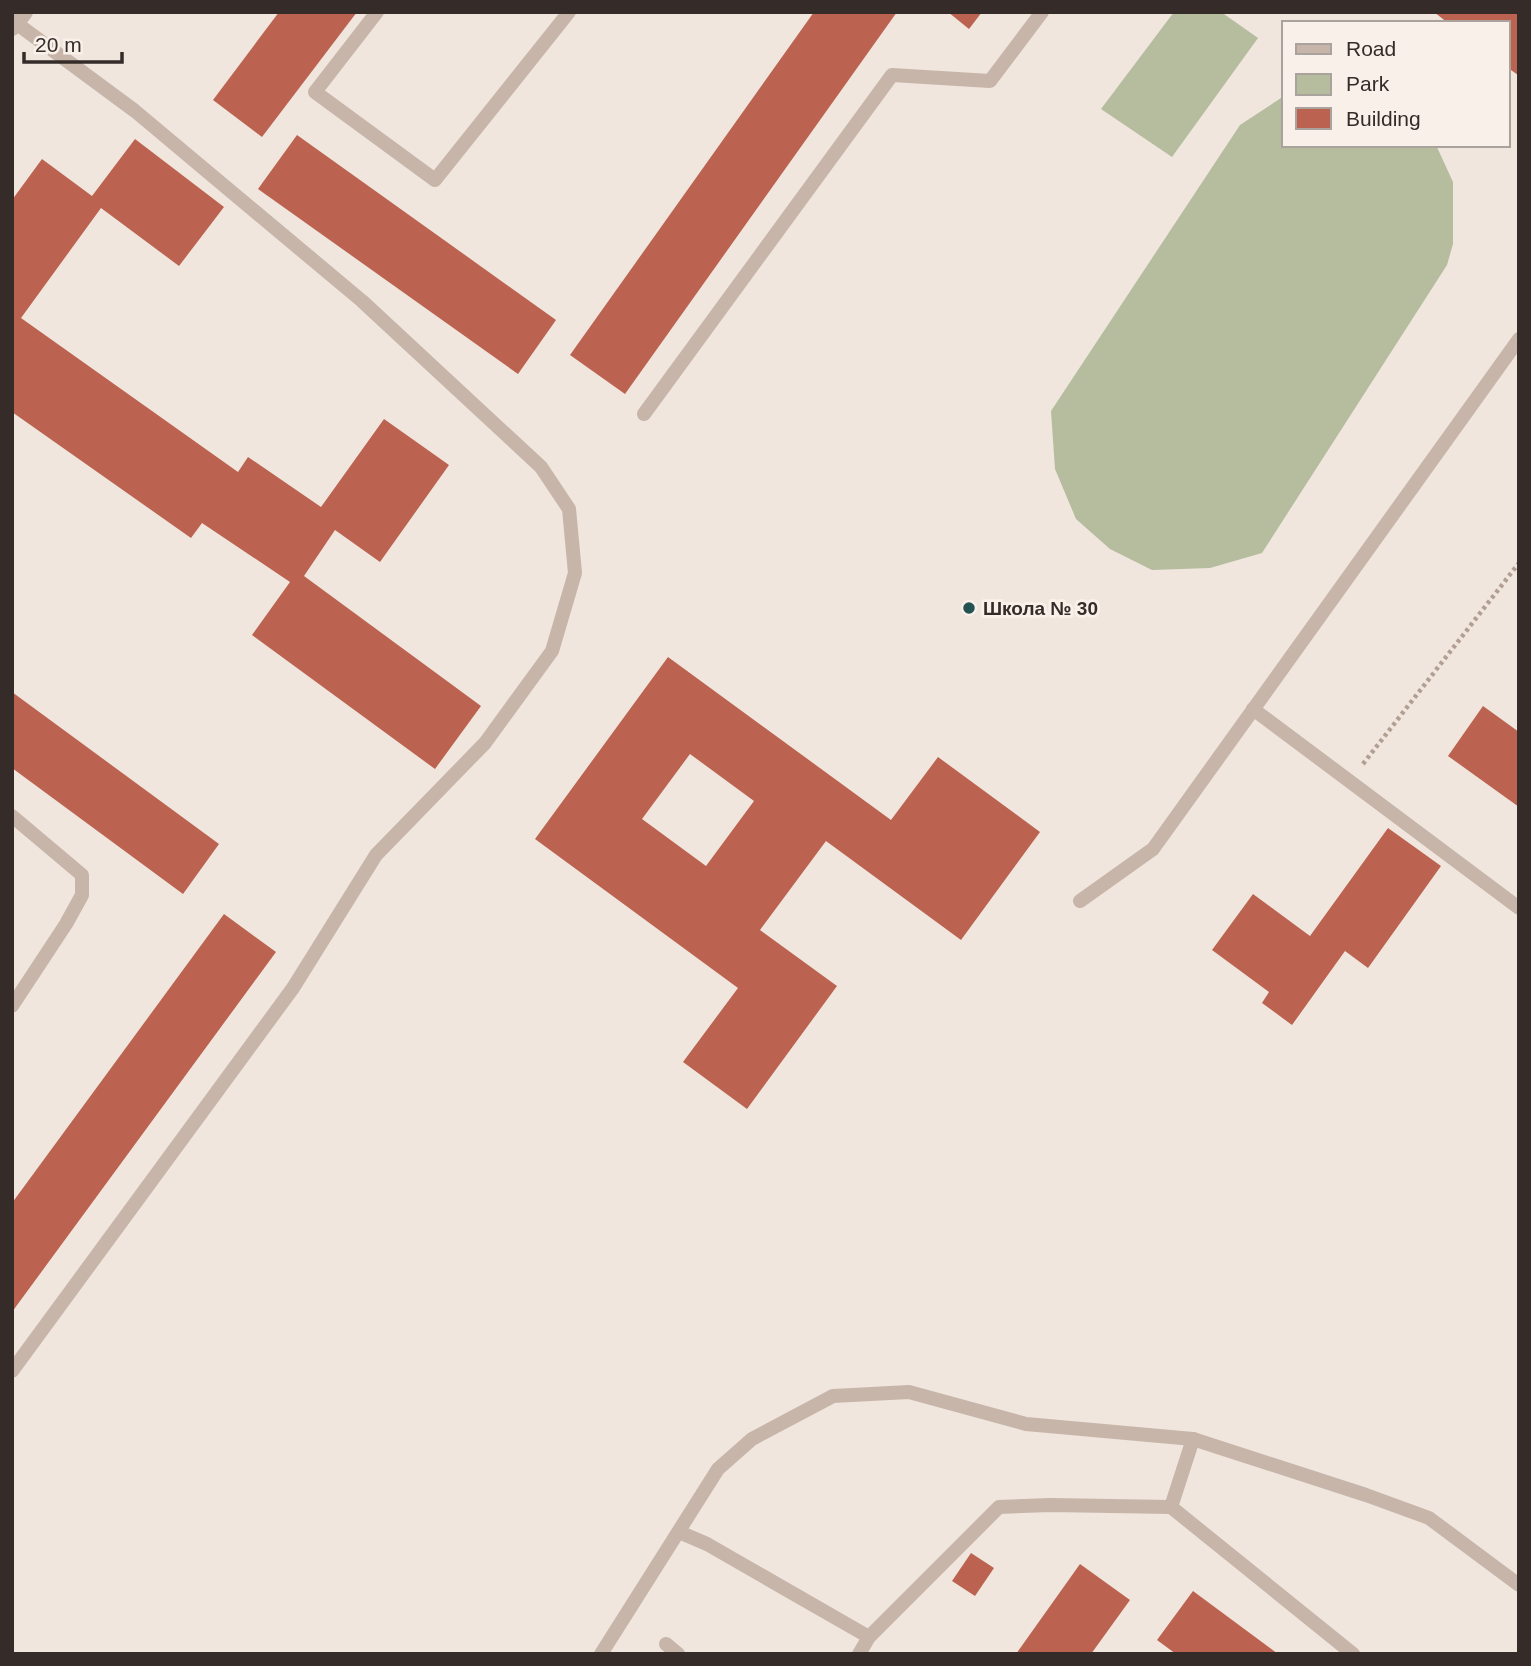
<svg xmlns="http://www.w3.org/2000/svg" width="1531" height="1666" viewBox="0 0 1531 1666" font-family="Helvetica,sans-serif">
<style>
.green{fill:#b5bd9e}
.building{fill:#bb6350;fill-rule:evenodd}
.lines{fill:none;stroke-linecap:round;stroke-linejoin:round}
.path{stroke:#b29f94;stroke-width:4.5;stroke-dasharray:3.5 3.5;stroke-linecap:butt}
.lane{stroke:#c7b5aa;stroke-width:14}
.street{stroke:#c7b5aa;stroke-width:18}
.poi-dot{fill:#225252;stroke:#f8f0e9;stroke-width:2.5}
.labels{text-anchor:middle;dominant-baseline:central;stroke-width:6;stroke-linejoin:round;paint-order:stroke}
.poi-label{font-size:19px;font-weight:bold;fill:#352c29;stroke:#f8f0e9;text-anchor:start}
</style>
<rect width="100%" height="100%" fill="#f0e6dd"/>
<g class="green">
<path d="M1174 12H1221L1258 38 1172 157 1101 109Z"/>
<path d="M1284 96V145H1436L1453 182V244L1447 265 1262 553 1210 568 1152 570 1110 549 1076 519 1055 469 1051 411 1240 125Z"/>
</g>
<g class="building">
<path d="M279 12H357L262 137 213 100Z"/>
<path d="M814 12H897L625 394 570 355Z"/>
<path d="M948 12H982L969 29Z"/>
<path d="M1434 12H1519V73L1518 75 1508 68V23H1448Z"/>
<path d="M297 135 556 320 518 374 258 189Z"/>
<path d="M135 139 224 207 179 266 101 208 21 318 238 472 248 457 321 507 384 419 449 465 380 562 335 530 304 576 481 706 435 769 252 635 290 582 202 523 191 538 12 412V200L42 159 92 196Z"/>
<path d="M668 657 891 820 938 757 1040 832 961 940 826 841 760 930 837 986 747 1109 683 1062 738 988 535 839ZM690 754 754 801 706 866 642 819Z"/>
<path d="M12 692 219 844 183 894 12 768Z"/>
<path d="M1483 706 1519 732V807L1448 756Z"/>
<path d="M1388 828 1441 866 1368 968 1345 951 1292 1025 1262 1003 1269 992 1212 950 1253 894 1310 936Z"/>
<path d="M224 914 276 952 12 1312V1203Z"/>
<path d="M971 1553 994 1568 975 1596 952 1581Z"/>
<path d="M1080 1564 1130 1600 1091 1654H1016Z"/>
<path d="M1193 1591 1278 1654H1176L1157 1640Z"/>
</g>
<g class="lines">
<path class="path" d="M1363 764 1519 563"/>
<g class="lane">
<path d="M377 12 315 92 435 180 569 12"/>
<path d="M644 414 892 75 990 81 1042 12"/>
<path d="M1253 709 1519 908"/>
<path d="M12 816 82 875V895L66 924 12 1006"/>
<path d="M1080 901 1153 849 1519 339"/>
<path d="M12 1371 293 988 376 855 485 743 552 651 575 573 569 509 541 467 362 301 135 111 16 23"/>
<path d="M1193 1439 1171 1507 1353 1654"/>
<path d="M679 1532 707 1544 869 1637"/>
<path d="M666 1644 678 1654"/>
<path d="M601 1654 718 1469 752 1439 833 1396 909 1392 1026 1424 1193 1439 1366 1495 1429 1518 1519 1585"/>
<path d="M859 1654 869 1637 999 1507 1050 1505 1171 1507"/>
</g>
<path class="street" d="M12 27 24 12"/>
</g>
<circle class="poi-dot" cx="969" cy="608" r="7"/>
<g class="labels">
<g class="poi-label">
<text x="983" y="608">Школа № 30</text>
</g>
</g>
<rect width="1531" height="1666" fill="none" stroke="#352c29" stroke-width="28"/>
<rect x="1282" y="21" width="228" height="126" fill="#f8f0e9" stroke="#aaa29c" stroke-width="2"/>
<rect x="1296" y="44" width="35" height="10" fill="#c7b5aa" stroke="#aaa29c" stroke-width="2"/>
<text x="1346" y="56" font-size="21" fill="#352c29">Road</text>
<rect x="1296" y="74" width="35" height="21" fill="#b5bd9e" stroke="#aaa29c" stroke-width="2"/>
<text x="1346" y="91" font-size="21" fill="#352c29">Park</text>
<rect x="1296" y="108" width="35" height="21" fill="#bb6350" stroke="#aaa29c" stroke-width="2"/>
<text x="1346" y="126" font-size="21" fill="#352c29">Building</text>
<path d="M24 52v10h98v-10" fill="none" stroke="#352c29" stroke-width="3.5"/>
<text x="35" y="52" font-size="21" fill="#352c29" stroke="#f8f0e9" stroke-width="5" paint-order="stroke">20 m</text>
</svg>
